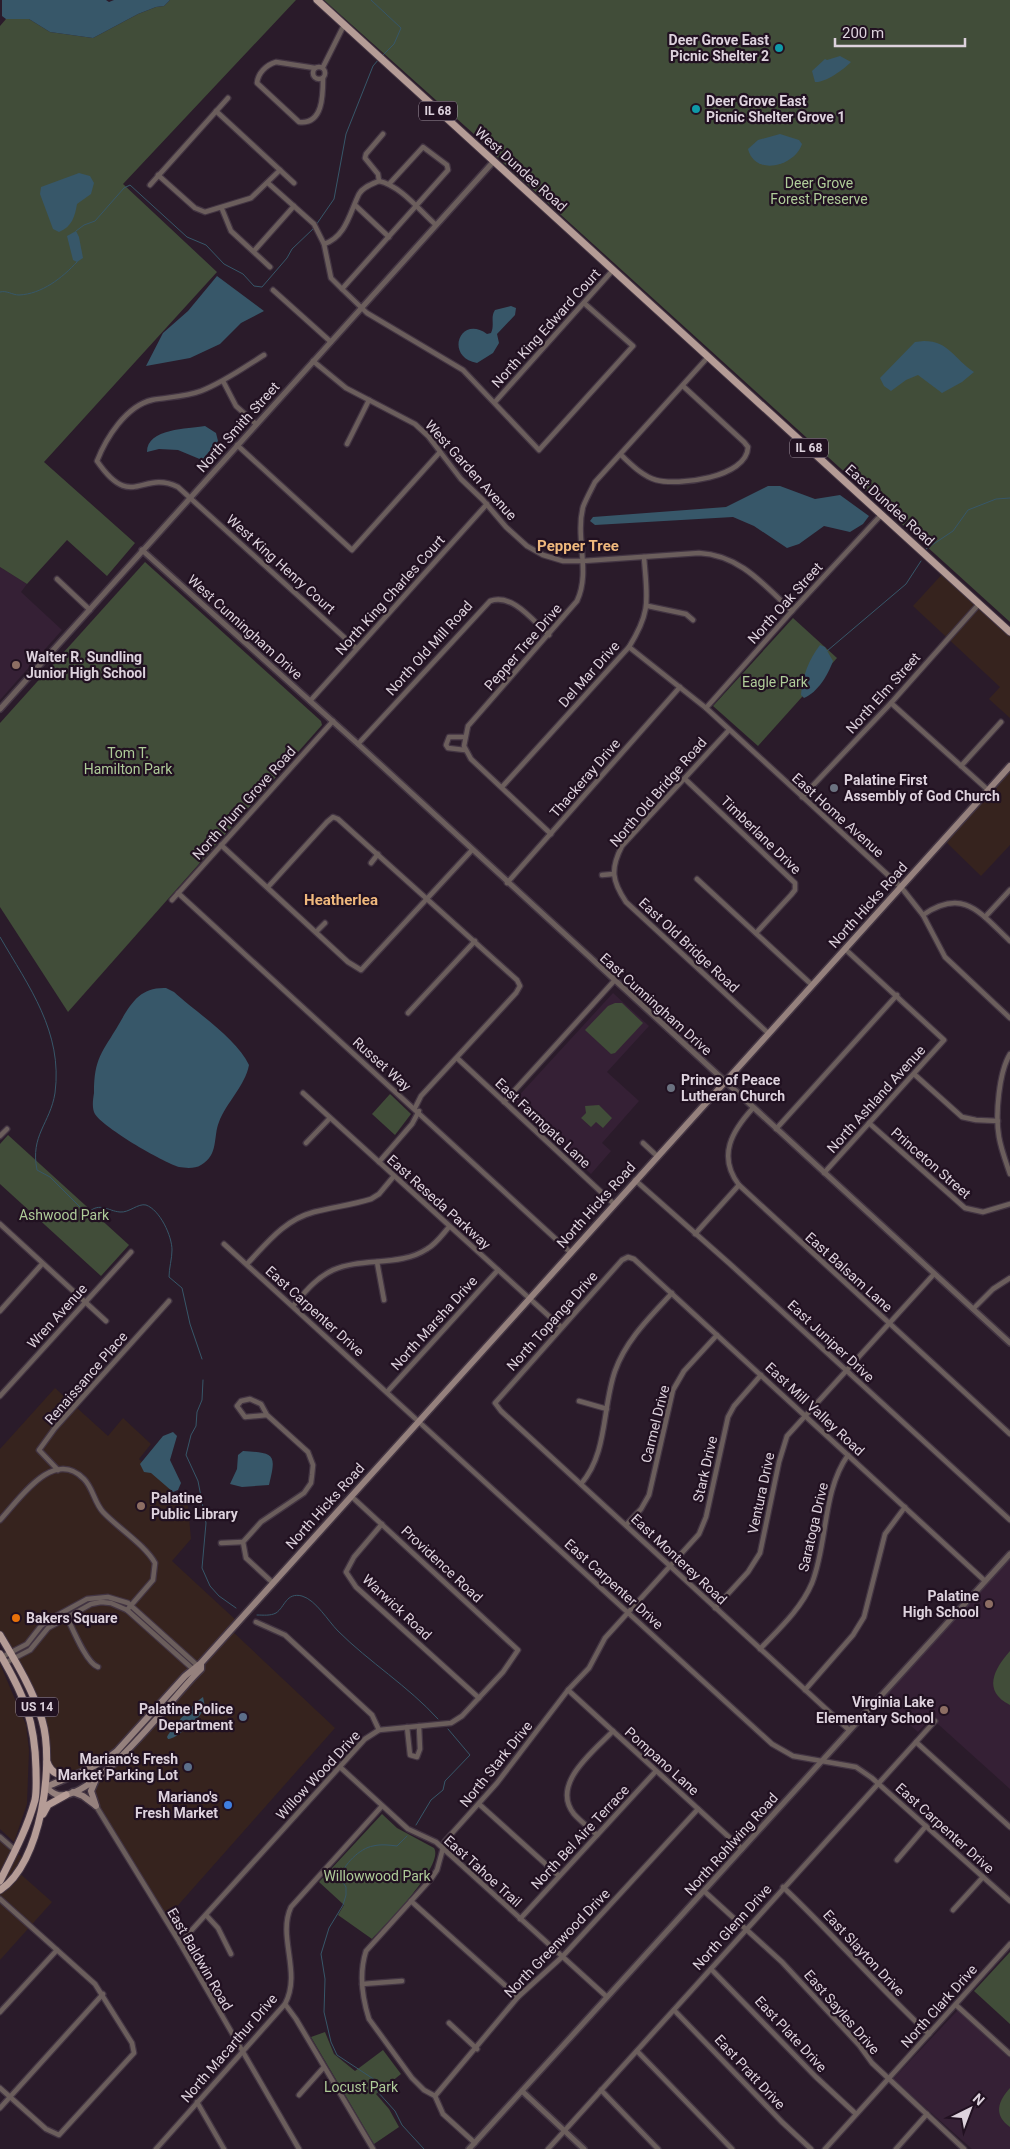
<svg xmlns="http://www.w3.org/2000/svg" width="1010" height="2149" viewBox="0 0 1010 2149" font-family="Roboto,sans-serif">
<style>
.commercial{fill:#36231e}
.built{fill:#352035}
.green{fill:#414d39}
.water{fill:#375769}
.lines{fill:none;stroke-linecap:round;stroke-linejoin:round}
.stream{stroke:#375769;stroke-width:1}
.minor-casing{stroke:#433543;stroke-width:7}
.tertiary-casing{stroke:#433543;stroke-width:8}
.secondary-casing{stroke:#433543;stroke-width:9}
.primary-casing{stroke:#433543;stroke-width:9}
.minor{stroke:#6b5e5c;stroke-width:4.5}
.tertiary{stroke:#6b5e5c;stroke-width:5}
.secondary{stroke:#95817d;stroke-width:6}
.primary{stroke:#b59c96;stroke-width:7}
.culture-dot{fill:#0f9aa8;stroke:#211121;stroke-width:2}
.education-dot{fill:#8d6e63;stroke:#211121;stroke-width:2}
.worship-dot{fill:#6b7280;stroke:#211121;stroke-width:2}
.food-dot{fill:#e8710a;stroke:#211121;stroke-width:2}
.service-dot{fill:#5c6f8a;stroke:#211121;stroke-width:2}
.shop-dot{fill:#3f7fe0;stroke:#211121;stroke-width:2}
.labels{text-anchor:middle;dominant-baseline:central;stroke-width:4.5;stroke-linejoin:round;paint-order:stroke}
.shield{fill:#211121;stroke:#a598a5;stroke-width:1}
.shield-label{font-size:12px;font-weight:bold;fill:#ddd2dd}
.poi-label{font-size:14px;font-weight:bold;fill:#ddd2dd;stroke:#211121;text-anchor:end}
.street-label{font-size:14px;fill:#ddd2dd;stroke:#211121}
.park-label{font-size:14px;fill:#afcc99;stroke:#211121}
.neighbourhood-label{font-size:15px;font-weight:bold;fill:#f0b97d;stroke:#211121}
</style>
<rect width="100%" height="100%" fill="#2a1b2a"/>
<g class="commercial">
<path d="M945 571 1010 632V718L989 699 1000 687 913 606Z"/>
<path d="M1010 766V845L981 876 944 840Z"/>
<path d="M55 1388 108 1436 123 1418 151 1444 139 1459 188 1506 191 1539 172 1561 238 1622 231 1630 335 1728 165 1920 96 1806 93 1784 188 1682 201 1663 117 1751 75 1776 49 1768 42 1721 0 1635V1449Z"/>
<path d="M0 1664 26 1725 29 1750 27 1804 14 1842 0 1829Z"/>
<path d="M0 1837 24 1859 17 1871 52 1902 0 1960Z"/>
</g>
<g class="built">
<path d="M0 567 27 584 21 592 62 630 0 700Z"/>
<path d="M613 993 649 1026 607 1072 639 1101 602 1143 611 1151 591 1174 513 1102Z"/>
<path d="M1010 1559V1789L939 1725 929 1720 918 1732 881 1700Z"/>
<path d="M958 2010 1010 2058V2149H972L893 2079Z"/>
</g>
<g class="green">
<path d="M170 0H296L123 184 217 272 44 462 135 543 107 576 67 540 27 584 0 567V26L6 19H29L50 32 93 38 138 14 156 7 164 6Z"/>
<path d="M324 0H1010V622L496 156 494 152Z"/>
<path d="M145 562 321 721 322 725 68 1012 0 907V723Z"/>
<path d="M793 618 837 658 758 746 713 706Z"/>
<path d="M615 1003H622L643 1023 615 1053 611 1054 585 1030 608 1006Z"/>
<path d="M390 1094 411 1114 395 1135 372 1114Z"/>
<path d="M599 1105 612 1118 603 1128 596 1122 591 1127 581 1118 586 1113 585 1106Z"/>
<path d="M8 1135 129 1245 101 1276 0 1184V1144Z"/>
<path d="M1010 1651V1705C982 1691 994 1669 1010 1651Z"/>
<path d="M382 1814 397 1828 434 1848C445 1865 385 1925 372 1939L338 1915 344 1905 319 1882Z"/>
<path d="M1010 1952V2024L974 1991Z"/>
<path d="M325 2032 334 2054 355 2071 383 2050 401 2074 376 2094 389 2109 399 2127 374 2144 311 2037Z"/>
<path d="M1010 2088V2127C993 2115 998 2101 1010 2088Z"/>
</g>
<g class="water">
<path d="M2 0H106L109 2 114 0H170L164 6 156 7 138 14 93 38 50 32 29 19H6L2 16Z"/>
<path d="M840 56 851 62C843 70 825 83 815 82L812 71 825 59 827 60Z"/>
<path d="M780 134 799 140 802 144C795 166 755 177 748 149L758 140Z"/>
<path d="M79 173 90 176 94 183 91 194 77 204C75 216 72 227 59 232L53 229 40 194 41 187Z"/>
<path d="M76 231 79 237 83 258 77 262 73 260 67 236Z"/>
<path d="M217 276 264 311 241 323 220 344 190 358 146 366 163 333 188 311Z"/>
<path d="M511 306 516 308 515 315 497 334 499 343 493 353 477 363C444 357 460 314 487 334L491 333C495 325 490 317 495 310Z"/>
<path d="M924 341C949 341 954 359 974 372L962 382 942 393 918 375 906 380 891 391 884 386 880 378 915 342Z"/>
<path d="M205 426 216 433 218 441 202 460 178 450 159 449 147 452C147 428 188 429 205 426Z"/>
<path d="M768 486H780L815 499 840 495 869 516 863 524 850 532 824 526 799 544 787 548 754 526 733 517 595 525 590 521 593 517 726 507Z"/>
<path d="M820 645 825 647 833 661C828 675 818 692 804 698L801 695C802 677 809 659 820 645Z"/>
<path d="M166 988 174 992C196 1012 237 1039 249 1065 245 1086 226 1103 219 1122 213 1136 219 1155 201 1165 195 1169 185 1168 179 1167 164 1163 98 1125 94 1112 92 1106 93 1099 94 1093 94 1058 102 1053 119 1024 131 1003 140 987 166 988Z"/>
<path d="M173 1432 177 1436 170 1460 181 1483 178 1490 173 1492 151 1473 144 1472 140 1464 163 1436Z"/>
<path d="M243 1451C274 1453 277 1453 269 1485L242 1487 230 1484 237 1469 238 1455Z"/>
<path d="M203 1697C204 1701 205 1706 204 1709 201 1717 175 1740 168 1739L167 1737C171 1728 195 1702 203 1697Z"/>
</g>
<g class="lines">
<g class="stream">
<path d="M371 0 401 28 394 44 382 56"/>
<path d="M316 225 334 199 346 134 373 66 379 59"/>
<path d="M76 231 84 225 95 221 124 188 130 185 187 237 206 245 224 264 243 274 254 286 262 287 287 258 292 249 314 228"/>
<path d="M0 292C7 290 12 295 19 295 42 294 62 278 77 262"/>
<path d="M926 549 953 531 968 510 996 499 1010 498"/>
<path d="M827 651 906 584 921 561"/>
<path d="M0 937C29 987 63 1032 55 1093 50 1124 30 1135 37 1170L50 1177 82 1209 89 1212C100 1202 108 1211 120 1212 129 1213 138 1203 146 1205 160 1210 172 1236 172 1250 172 1259 169 1268 169 1277L182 1288 190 1324 202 1359"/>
<path d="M203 1380 202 1400 197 1412 196 1426 191 1435 186 1455 198 1481 206 1523 202 1568 210 1586 219 1596 236 1608"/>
<path d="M257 1615C264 1615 270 1616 276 1613 285 1607 286 1592 302 1596 316 1600 328 1621 338 1631 369 1662 408 1686 438 1719"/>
<path d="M416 1825 431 1800 443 1790 445 1781 470 1755 448 1729"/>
<path d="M407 1836 397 1846C389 1845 381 1844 373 1846 360 1848 343 1865 340 1878L346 1887V1895L343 1905 329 1928 321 1954 325 1979 324 2012 331 2042 337 2055 375 2080 377 2091 395 2111 402 2125 424 2149"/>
</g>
<g class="minor-casing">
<g id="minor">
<circle cx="319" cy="73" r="6"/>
<path d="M323 67 344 25"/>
<path d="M315 68 276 62C266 65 258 73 257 83L299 122C323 125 323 95 323 78"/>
<path d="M216 111 294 183"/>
<path d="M158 175 195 208 205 212 251 198 280 170"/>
<path d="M379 181C401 186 419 210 436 225"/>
<path d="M379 181 378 174 365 158 366 154 383 134"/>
<path d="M268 183 314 224 324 244 331 278 342 289 367 313 463 370 539 450 633 346 584 303"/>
<path d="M150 185 228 98"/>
<path d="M356 206 389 237"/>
<path d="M222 209 231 231 270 267"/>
<path d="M324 244C346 237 350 212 359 194 363 187 372 184 379 181"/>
<path d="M254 251 294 206"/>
<path d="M342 289 448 170 447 165 423 147 390 183"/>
<path d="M273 290 331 342"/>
<path d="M264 355C243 368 224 382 201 391 185 397 168 397 152 400 126 406 106 438 97 461 132 512 141 469 178 487L356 648"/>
<path d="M313 361 346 388 415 424 428 436 461 479 483 500 506 527 527 546 543 555 563 561H583L699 553C740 555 764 585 792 611"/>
<path d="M223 381 236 406 256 424"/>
<path d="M495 402 613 270"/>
<path d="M347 444 369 400"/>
<path d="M237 445 352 550 440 452"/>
<path d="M621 455C631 464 642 476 656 480 677 486 747 478 748 447L744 442 683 386"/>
<path d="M57 579 90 610"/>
<path d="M648 606 686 614 693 620"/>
<path d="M629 647 706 708 901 887 923 915 945 957 1010 1018"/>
<path d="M310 701 487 504"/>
<path d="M891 703 988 790"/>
<path d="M706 708 792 611 882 514"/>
<path d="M729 730 622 846C610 869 612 881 626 902L768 1033"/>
<path d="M358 744 490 601C513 593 533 621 549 635"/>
<path d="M465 750 448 748 446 745 449 737H465"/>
<path d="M961 766 1001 722"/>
<path d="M685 779 795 883V890L791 895 756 933"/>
<path d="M502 787 629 647C652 610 647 599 644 557"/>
<path d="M802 797 891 703 979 604"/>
<path d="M551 834 471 759 464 746 468 726 577 601C591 571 575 539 583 507 586 499 591 490 595 482L708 357"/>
<path d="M221 845 348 962 361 970 472 850"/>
<path d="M371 863 378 854"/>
<path d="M602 875 613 874"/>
<path d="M697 879 812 985"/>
<path d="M507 883 680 687"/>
<path d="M268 887 327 822 333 817 338 819 517 980 520 986 516 993 421 1096 415 1108"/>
<path d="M178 893 570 1252"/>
<path d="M172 900 333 721"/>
<path d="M923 915C964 887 980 913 1010 941"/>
<path d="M985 917 1010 890"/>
<path d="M316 932 325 923"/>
<path d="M408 1013 475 941"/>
<path d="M1010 1054C999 1072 995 1115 999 1137 1001 1149 1006 1162 1010 1174"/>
<path d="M457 1058 614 1204"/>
<path d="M914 1074 962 1117 976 1120 998 1121"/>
<path d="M303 1093 561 1327"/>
<path d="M504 1102 614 981"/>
<path d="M753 1108C732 1131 717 1156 739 1185L1010 1434"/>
<path d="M869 1123 965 1208 983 1212 1010 1204"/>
<path d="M776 1129 897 995"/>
<path d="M0 1136 7 1129"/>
<path d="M306 1143 330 1118"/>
<path d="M643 1143 657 1156"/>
<path d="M379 1162 412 1124 419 1111"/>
<path d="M824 1173 944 1040 845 949"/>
<path d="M635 1180 730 1264 1010 1520"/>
<path d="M0 1224 106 1321"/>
<path d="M695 1234 739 1185"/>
<path d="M224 1244 772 1744 793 1756 856 1767 872 1778 1010 1901"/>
<path d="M377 1262 384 1300"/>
<path d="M247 1264C267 1243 284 1220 314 1212 333 1207 352 1205 371 1199L379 1194 394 1176"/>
<path d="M293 1306C305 1292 316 1278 333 1270 362 1257 400 1267 427 1249 436 1244 442 1235 449 1227"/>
<path d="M973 1309 993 1289 1010 1278"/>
<path d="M0 1311 42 1264"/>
<path d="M387 1392 498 1270"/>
<path d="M0 1396 131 1252"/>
<path d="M579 1401 607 1409"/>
<path d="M267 1415 245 1417 237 1406 241 1401 250 1399 261 1404 267 1415 308 1452 313 1465 312 1475 311 1483 304 1493 261 1522 243 1542 246 1558 273 1583"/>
<path d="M58 1470 39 1450 55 1428 169 1301"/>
<path d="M581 1484C608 1453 602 1408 615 1371 626 1340 650 1317 672 1293"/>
<path d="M0 1520C19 1500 53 1447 84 1479 93 1488 94 1502 103 1512 118 1528 145 1545 155 1563L153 1580 127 1610"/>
<path d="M382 1524 354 1557 346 1572 356 1587 479 1698"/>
<path d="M626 1525 641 1509 649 1495 673 1390 684 1371 717 1335"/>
<path d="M221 1543 243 1542"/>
<path d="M715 1608 748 1572 760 1553 779 1462 787 1436 934 1274"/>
<path d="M66 1615C72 1627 86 1663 98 1667"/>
<path d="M256 1622 285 1635 372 1715 379 1730"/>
<path d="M760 1649C779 1629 801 1609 812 1583 828 1542 822 1492 848 1455"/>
<path d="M2 1657 27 1644 41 1626 56 1616 87 1599 108 1597 128 1603 198 1666"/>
<path d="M5 1663 30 1650 48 1628 91 1604 101 1602 111 1603 127 1610 194 1670"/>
<path d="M568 1690 742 1849"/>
<path d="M805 1690 853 1635 864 1617 885 1534 905 1507"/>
<path d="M407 1727 410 1755 417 1757 420 1749 419 1726"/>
<path d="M849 1730 501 1411 495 1403 622 1260 628 1257 634 1259 985 1581"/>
<path d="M916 1742 1010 1827"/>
<path d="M340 1767 408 1829 436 1842 607 1997"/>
<path d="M479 1804 559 1876"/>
<path d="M96 1806 180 1943 299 2149"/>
<path d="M597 1835C590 1828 581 1822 574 1814 550 1784 594 1751 613 1731"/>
<path d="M0 1837 16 1851"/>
<path d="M897 1860 926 1826"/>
<path d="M783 1887C833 1934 878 1987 929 2034"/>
<path d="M704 1891 782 1962 859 2045 872 2063 964 2149"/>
<path d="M0 1899 95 1984 132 2043 134 2053 59 2135 46 2129 0 2088"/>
<path d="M411 1901 518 1997"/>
<path d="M953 1910 983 1877"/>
<path d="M206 1915 218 1928 231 1954"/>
<path d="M520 1919 656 1771"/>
<path d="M180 1943 365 1739 379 1730 451 1723 462 1716 503 1672 518 1650 351 1496"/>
<path d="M711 1969 816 2077 856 2114"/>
<path d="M362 1984 402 1981"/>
<path d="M285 2004 296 2019 373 2149"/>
<path d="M956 2005 1010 2054"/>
<path d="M674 2010 782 2122 811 2149"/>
<path d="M0 2012 57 1950"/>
<path d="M449 2023 477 2049"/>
<path d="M637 2051 732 2149"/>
<path d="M601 2090 658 2149"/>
<path d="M299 2095 324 2067"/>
<path d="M435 2096 518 1997 562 1957 698 1809"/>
<path d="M197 2102 224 2149"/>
<path d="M0 2108 103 1994"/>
<path d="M475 2143 443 2114 435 2096 424 2090 412 2078 369 2019C362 1997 359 1973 366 1951L431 1879 437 1870 445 1841 497 1783 568 1690 589 1668 605 1638 699 1534 706 1517 728 1417 734 1406 761 1375"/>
<path d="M156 2149 285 2004C302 1972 277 1937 291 1907L382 1806"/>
<path d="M548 2149 935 1721"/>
<path d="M825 2149 1010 1944"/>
<path d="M896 2149 927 2114"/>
</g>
</g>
<g class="tertiary-casing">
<g id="tertiary">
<path d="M142 550 358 744 1010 1343"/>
<path d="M0 709 494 161"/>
<path d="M522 2091 584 2149"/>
<path d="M469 2149 1010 1554"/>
</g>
</g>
<g class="secondary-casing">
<g id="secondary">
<path d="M201 1663V1669L197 1673C171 1699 95 1801 58 1795 54 1794 49 1790 46 1787 71 1776 95 1769 117 1751L185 1676 201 1663 1010 766"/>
<path d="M96 1779 91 1791 96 1806"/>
<path d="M73 1792 83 1796 95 1805"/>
</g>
</g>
<g class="primary-casing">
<g id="primary">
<path d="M317 0 1010 632"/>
<path d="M0 1635C16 1662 33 1690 42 1720 55 1763 41 1864 0 1890"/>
<path d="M0 1654C24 1695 35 1721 36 1769 36 1779 37 1790 35 1800 27 1829 13 1855 0 1881"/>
<path d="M47 1762C52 1776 62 1776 75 1776"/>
<path d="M43 1814 48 1805 66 1795"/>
</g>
</g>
<use href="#minor" class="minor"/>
<use href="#tertiary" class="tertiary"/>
<use href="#secondary" class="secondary"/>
<use href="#primary" class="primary"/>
</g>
<g class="culture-dot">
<circle cx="779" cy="48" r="5"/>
<circle cx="696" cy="109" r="5"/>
</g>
<g class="education-dot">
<circle cx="16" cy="665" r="5"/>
<circle cx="141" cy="1506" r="5"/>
<circle cx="989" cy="1604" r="5"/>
<circle cx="944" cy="1710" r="5"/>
</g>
<g class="worship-dot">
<circle cx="834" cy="788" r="5"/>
<circle cx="671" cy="1088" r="5"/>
</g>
<circle class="food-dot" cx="16" cy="1618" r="5"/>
<g class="service-dot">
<circle cx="243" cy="1717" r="5"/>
<circle cx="188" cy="1767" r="5"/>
</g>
<circle class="shop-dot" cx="228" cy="1805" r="5"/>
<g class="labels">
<g class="shield">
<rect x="419" y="101.5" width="38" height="19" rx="4"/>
<rect x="790" y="438.5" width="38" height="19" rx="4"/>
<rect x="16" y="1697.5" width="42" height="19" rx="4"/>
</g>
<g class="shield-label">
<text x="438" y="111">IL 68</text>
<text x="809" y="448">IL 68</text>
<text x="37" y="1707">US 14</text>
</g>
<g class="poi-label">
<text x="769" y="40">Deer Grove East<tspan x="769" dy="16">Picnic Shelter 2</tspan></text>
<text x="706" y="101" text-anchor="start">Deer Grove East<tspan x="706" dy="16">Picnic Shelter Grove 1</tspan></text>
<text x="26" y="657" text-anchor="start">Walter R. Sundling<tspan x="26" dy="16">Junior High School</tspan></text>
<text x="844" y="780" text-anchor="start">Palatine First<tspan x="844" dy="16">Assembly of God Church</tspan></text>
<text x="681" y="1080" text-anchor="start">Prince of Peace<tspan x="681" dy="16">Lutheran Church</tspan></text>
<text x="151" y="1498" text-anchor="start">Palatine<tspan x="151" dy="16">Public Library</tspan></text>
<text x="979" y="1596">Palatine<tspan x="979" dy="16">High School</tspan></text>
<text x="26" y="1618" text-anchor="start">Bakers Square</text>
<text x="934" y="1702">Virginia Lake<tspan x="934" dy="16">Elementary School</tspan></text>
<text x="233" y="1709">Palatine Police<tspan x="233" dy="16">Department</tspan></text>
<text x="178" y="1759">Mariano's Fresh<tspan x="178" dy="16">Market Parking Lot</tspan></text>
<text x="218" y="1797">Mariano's<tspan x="218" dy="16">Fresh Market</tspan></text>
</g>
<g class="street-label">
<text transform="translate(521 169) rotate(42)">West Dundee Road</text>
<text transform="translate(546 328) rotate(-48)">North King Edward Court</text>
<text transform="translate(238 427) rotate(-48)">North Smith Street</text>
<text transform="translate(471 470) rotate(48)">West Garden Avenue</text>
<text transform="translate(890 505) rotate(42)">East Dundee Road</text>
<text transform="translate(281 564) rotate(42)">West King Henry Court</text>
<text transform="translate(390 595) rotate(-48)">North King Charles Court</text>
<text transform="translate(785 603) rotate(-48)">North Oak Street</text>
<text transform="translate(245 627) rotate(42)">West Cunningham Drive</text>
<text transform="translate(523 647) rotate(-49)">Pepper Tree Drive</text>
<text transform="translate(429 648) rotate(-48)">North Old Mill Road</text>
<text transform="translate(589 674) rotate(-48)">Del Mar Drive</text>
<text transform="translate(883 693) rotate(-48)">North Elm Street</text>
<text transform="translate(585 778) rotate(-49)">Thackeray Drive</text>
<text transform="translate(658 792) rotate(-49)">North Old Bridge Road</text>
<text transform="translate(244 803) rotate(-48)">North Plum Grove Road</text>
<text transform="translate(838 815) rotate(42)">East Home Avenue</text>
<text transform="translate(761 835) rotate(44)">Timberlane Drive</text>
<text transform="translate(868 905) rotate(-48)">North Hicks Road</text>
<text transform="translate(689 945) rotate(43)">East Old Bridge Road</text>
<text transform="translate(656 1004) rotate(42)">East Cunningham Drive</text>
<text transform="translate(382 1064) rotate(42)">Russet Way</text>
<text transform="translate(876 1099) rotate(-48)">North Ashland Avenue</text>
<text transform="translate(543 1123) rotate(43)">East Farmgate Lane</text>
<text transform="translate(931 1163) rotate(41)">Princeton Street</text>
<text transform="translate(439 1202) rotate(42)">East Reseda Parkway</text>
<text transform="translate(596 1205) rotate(-48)">North Hicks Road</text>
<text transform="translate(849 1272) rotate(42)">East Balsam Lane</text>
<text transform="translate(315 1311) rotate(42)">East Carpenter Drive</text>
<text transform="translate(57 1316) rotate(-48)">Wren Avenue</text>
<text transform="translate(552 1321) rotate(-48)">North Topanga Drive</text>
<text transform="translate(434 1323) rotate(-48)">North Marsha Drive</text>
<text transform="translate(831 1341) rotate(43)">East Juniper Drive</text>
<text transform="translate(86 1378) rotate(-49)">Renaissance Place</text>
<text transform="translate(815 1409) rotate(43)">East Mill Valley Road</text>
<text transform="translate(655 1424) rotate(-76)">Carmel Drive</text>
<text transform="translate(705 1469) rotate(-77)">Stark Drive</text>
<text transform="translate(761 1493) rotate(-78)">Ventura Drive</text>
<text transform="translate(325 1506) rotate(-48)">North Hicks Road</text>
<text transform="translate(813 1527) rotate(-77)">Saratoga Drive</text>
<text transform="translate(679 1559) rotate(43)">East Monterey Road</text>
<text transform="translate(442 1564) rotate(43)">Providence Road</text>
<text transform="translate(614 1584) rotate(42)">East Carpenter Drive</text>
<text transform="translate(397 1607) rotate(43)">Warwick Road</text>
<text transform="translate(662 1761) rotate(42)">Pompano Lane</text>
<text transform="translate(496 1764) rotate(-51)">North Stark Drive</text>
<text transform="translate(318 1775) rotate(-47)">Willow Wood Drive</text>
<text transform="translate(945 1828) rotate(42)">East Carpenter Drive</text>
<text transform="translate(580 1837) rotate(-47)">North Bel Aire Terrace</text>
<text transform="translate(731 1844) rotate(-48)">North Rohlwing Road</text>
<text transform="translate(483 1871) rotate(42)">East Tahoe Trail</text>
<text transform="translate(732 1927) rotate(-48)">North Glenn Drive</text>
<text transform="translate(557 1943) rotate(-46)">North Greenwood Drive</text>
<text transform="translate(864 1953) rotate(47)">East Slayton Drive</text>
<text transform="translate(200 1959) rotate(60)">East Baldwin Road</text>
<text transform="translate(939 2006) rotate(-48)">North Clark Drive</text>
<text transform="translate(842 2012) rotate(49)">East Sayles Drive</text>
<text transform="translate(791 2034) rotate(47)">East Plate Drive</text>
<text transform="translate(229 2048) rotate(-49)">North Macarthur Drive</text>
<text transform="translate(750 2072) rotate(47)">East Pratt Drive</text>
</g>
<g class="park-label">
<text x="819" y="183">Deer Grove<tspan x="819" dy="16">Forest Preserve</tspan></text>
<text x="775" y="682">Eagle Park</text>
<text x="128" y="753">Tom T.<tspan x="128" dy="16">Hamilton Park</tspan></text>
<text x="64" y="1215">Ashwood Park</text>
<text x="377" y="1876">Willowwood Park</text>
<text x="361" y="2087">Locust Park</text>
</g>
<g class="neighbourhood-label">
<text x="578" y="546">Pepper Tree</text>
<text x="341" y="900">Heatherlea</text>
</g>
</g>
<g transform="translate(970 2109) rotate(42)" stroke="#211121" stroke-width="4" paint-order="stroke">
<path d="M0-4L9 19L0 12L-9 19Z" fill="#ddd2dd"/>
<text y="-8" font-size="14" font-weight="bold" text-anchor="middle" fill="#ddd2dd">N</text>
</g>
<path d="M835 38v8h130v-8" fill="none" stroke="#ddd2dd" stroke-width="2.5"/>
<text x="842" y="38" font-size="15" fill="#ddd2dd" stroke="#211121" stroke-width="4" paint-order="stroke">200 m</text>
</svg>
